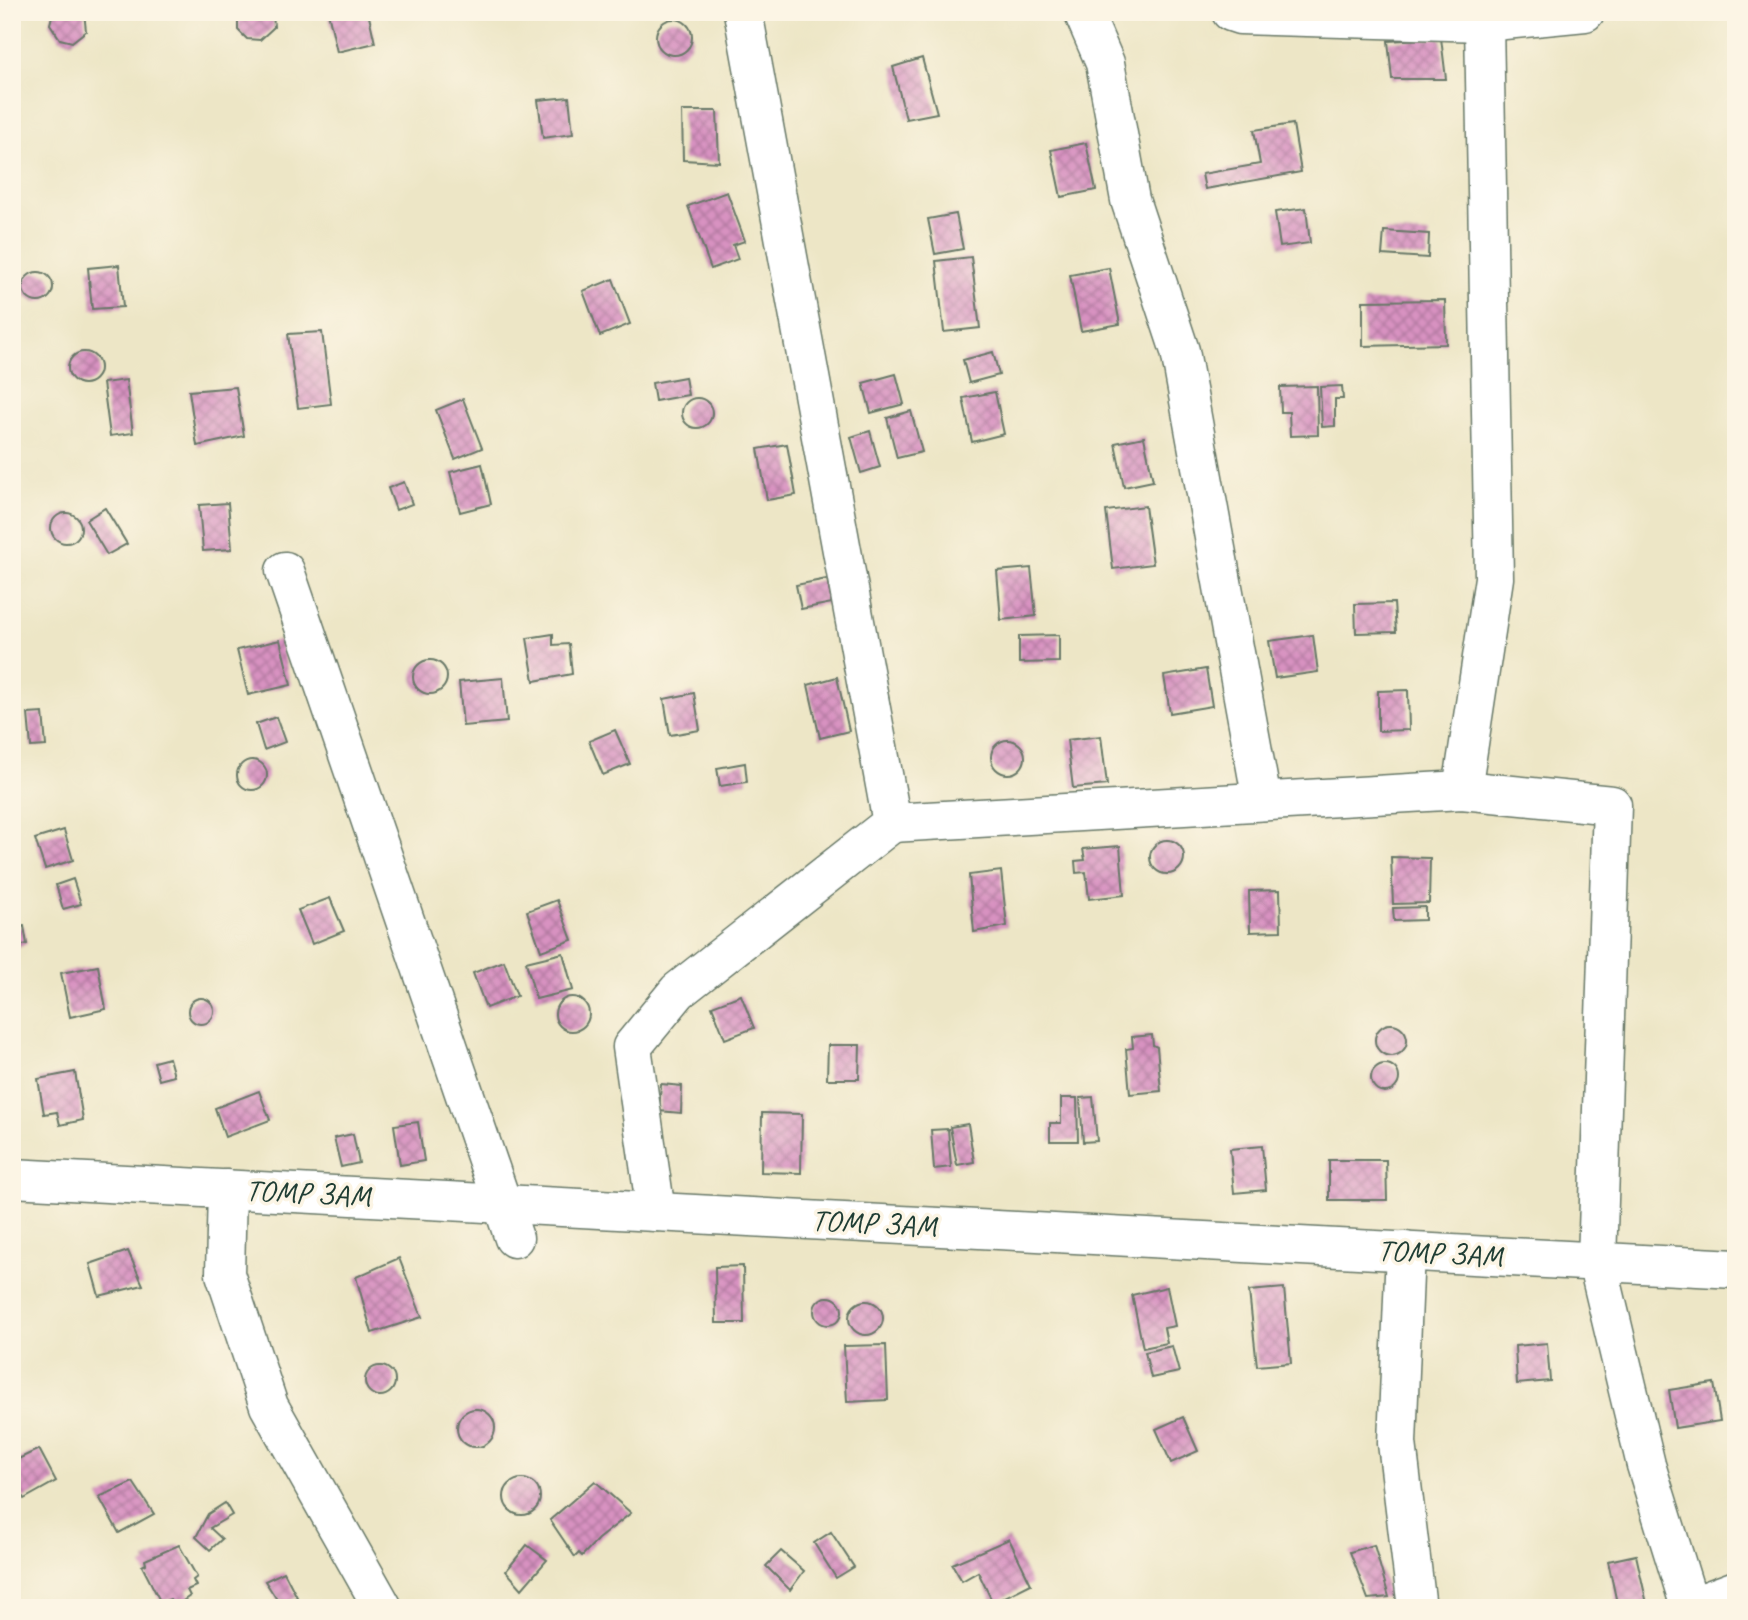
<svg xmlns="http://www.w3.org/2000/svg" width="1748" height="1620" viewBox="0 0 1748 1620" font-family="Caveat,sans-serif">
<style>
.building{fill:url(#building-cross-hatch)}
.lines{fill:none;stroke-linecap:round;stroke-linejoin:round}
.minor-casing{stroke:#677867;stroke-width:41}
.minor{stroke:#fff;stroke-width:38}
.labels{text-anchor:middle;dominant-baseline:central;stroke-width:7;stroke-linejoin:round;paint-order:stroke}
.street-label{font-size:30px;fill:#1f3d34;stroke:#fcf5e5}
</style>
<defs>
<pattern id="building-cross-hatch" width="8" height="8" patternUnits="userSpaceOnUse" patternTransform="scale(1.75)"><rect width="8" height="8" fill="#d892c1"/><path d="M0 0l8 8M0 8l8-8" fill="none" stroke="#af789e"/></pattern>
</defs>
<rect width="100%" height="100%" fill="#fcf5e5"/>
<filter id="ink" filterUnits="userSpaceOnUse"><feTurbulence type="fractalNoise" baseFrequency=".0143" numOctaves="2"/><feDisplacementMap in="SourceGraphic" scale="14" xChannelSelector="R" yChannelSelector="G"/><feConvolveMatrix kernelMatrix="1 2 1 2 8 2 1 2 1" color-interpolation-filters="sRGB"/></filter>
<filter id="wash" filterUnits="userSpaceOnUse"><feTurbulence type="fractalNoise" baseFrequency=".00686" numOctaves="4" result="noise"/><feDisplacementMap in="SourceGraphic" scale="28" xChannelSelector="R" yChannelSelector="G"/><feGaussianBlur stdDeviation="1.57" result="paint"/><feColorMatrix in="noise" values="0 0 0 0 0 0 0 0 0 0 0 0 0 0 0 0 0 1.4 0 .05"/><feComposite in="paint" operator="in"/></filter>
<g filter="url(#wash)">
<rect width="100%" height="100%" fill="#ede6c6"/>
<g id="blocks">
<g class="building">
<path d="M53 12H84L86 31 72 42 60 39 50 24Z"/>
<path d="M238 12H273L274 27 260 40 247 39 238 30Z"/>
<path d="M328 12H368L375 43 337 52Z"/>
<circle cx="674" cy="37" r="18"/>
<path d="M1441 38 1446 79H1392L1388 41Z"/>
<path d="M922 58 937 113 906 119 893 67Z"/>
<path d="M569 97 573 134 543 138 538 100Z"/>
<path d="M682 111H717L719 162 683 160Z"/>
<path d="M1293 124 1301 172 1205 189 1202 174 1260 164 1254 130Z"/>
<path d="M1086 143 1096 190 1061 197 1051 150Z"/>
<path d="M727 192 745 241 733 245 738 259 711 269 688 206Z"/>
<path d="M1306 208 1310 243 1280 247 1275 212Z"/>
<path d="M956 214 963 249 935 254 928 219Z"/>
<path d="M1384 231 1429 234 1428 258 1382 255Z"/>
<path d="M971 257 980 328 944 332 936 261Z"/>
<path d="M119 265 123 307 92 309 88 268Z"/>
<path d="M1109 268 1120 324 1081 331 1070 275Z"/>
<circle cx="38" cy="287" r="15"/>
<path d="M613 279 630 324 600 336 583 291Z"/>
<path d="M1445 300 1446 344 1363 346V301Z"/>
<path d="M322 332 331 404 298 408 288 334Z"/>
<path d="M993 352 999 375 969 383 963 360Z"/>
<circle cx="84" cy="368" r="16"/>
<path d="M896 374 904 404 871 413 863 383Z"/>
<path d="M685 377 688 395 655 401 652 383Z"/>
<path d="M126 380 133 433 110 436 103 383Z"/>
<path d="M1317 386 1318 435 1290 436 1289 412H1281L1280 387Z"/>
<path d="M1342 386 1343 399H1335V426L1322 427 1320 387Z"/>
<path d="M236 387 244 436 197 446 189 391Z"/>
<path d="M995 392 1004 434 972 442 963 398Z"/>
<circle cx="697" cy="413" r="15"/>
<path d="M463 399 482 448 455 459 436 410Z"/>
<path d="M911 411 922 452 897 458 887 418Z"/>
<path d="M870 431 880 467 861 473 851 437Z"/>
<path d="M1144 437 1153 481 1124 487 1115 443Z"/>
<path d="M787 444 796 495 767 500 758 449Z"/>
<path d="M482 464 491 504 460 512 450 472Z"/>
<path d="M404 482 412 504 396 510 388 488Z"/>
<path d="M228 503 232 549 203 551 199 505Z"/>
<path d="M1145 506 1153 564 1113 569 1106 511Z"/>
<path d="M105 508 127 544 107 555 86 520Z"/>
<circle cx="66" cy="528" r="15"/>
<path d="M1031 568 1036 616 1001 620 997 571Z"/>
<path d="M827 579 832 603 801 609 796 585Z"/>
<path d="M1394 603 1396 632 1356 633 1355 604Z"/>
<path d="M553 634V645L569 644 572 674 534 681 527 638Z"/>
<path d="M1059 635V662L1019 663V636Z"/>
<path d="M1313 635 1318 672 1275 678 1269 641Z"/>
<path d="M280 640 291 685 248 695 237 650Z"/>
<circle cx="430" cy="677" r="17"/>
<path d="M1206 669 1212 706 1170 713 1164 676Z"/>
<path d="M837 677 849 731 820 738 808 685Z"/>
<path d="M503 678 507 722 463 726 459 682Z"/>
<path d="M1408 690 1409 730 1378 731V691Z"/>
<path d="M694 693 700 730 670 735 664 699Z"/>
<path d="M43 713 46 746 31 747 28 714Z"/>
<path d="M276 717 285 742 264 750 256 724Z"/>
<path d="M615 730 630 764 603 775 589 741Z"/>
<path d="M1101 736 1107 785 1073 788 1067 740Z"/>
<circle cx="1008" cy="757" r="17"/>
<circle cx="252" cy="775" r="15"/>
<path d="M745 763 747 782 720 786 717 768Z"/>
<path d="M64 830 73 860 45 869 35 839Z"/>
<circle cx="1167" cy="857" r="17"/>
<path d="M1120 846 1124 895 1089 899 1086 872 1076 873 1075 861 1085 860 1083 849Z"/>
<path d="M1391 857 1430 858 1429 903 1393 904Z"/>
<path d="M1001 871 1007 926 974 932 969 875Z"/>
<path d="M73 879 81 904 63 909 56 885Z"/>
<path d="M1280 890 1281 931 1250 932 1249 891Z"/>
<path d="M330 898 344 931 312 944 298 910Z"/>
<path d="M557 900 572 940 541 951 527 911Z"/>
<path d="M1425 907V920L1394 921 1393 908Z"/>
<path d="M24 926 27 944 12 948V929Z"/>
<path d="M563 953 573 990 536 999 526 962Z"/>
<path d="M504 961 517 996 486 1008 473 973Z"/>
<path d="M98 966 106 1009 70 1017 61 973Z"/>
<path d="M741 995 754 1028 725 1039 712 1006Z"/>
<circle cx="572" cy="1014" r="17"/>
<circle cx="201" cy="1011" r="13"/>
<circle cx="1391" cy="1040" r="16"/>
<path d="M1152 1035 1153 1045 1157 1047 1161 1091 1130 1094 1126 1049 1133 1048 1132 1037Z"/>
<path d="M828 1045H860L859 1079H827Z"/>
<path d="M169 1058 174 1076 159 1080 154 1062Z"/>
<circle cx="1385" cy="1078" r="14"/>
<path d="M75 1072 83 1120 60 1125 57 1112 44 1114 38 1079Z"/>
<path d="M661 1084 682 1086 681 1113 659 1111Z"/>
<path d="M259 1091 270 1120 225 1137 215 1108Z"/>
<path d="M1093 1097 1097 1141 1083 1142 1080 1098Z"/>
<path d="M1061 1098H1077L1078 1141H1050V1123H1061Z"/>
<path d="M762 1113 802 1114 801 1173 761 1172Z"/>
<path d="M418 1122 424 1161 400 1165 394 1125Z"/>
<path d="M968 1124 974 1162 957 1165 950 1127Z"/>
<path d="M948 1129 951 1167 934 1169 931 1130Z"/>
<path d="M353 1134 359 1163 341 1167 334 1138Z"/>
<path d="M1262 1146 1266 1190 1234 1193 1230 1149Z"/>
<path d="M1329 1160H1386L1387 1200H1329Z"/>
<path d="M128 1251 143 1285 99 1296 90 1264Z"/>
<path d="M399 1258 422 1317 372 1333 356 1277Z"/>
<path d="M743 1266 744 1323H716L715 1267Z"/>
<path d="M1167 1287 1175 1326 1164 1328 1167 1343 1143 1348 1132 1295Z"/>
<path d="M1284 1288 1291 1363 1257 1366 1249 1291Z"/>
<circle cx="828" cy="1311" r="14"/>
<circle cx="866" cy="1318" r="17"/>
<path d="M1547 1343 1550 1381 1517 1384 1515 1346Z"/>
<path d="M886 1345 888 1400 847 1402 844 1346Z"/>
<path d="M1172 1346 1179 1372 1151 1378 1145 1352Z"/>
<circle cx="380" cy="1381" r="15"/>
<path d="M1714 1383 1720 1421 1675 1428 1669 1390Z"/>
<circle cx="476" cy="1428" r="19"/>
<path d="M1183 1417 1198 1451 1171 1463 1156 1429Z"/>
<path d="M39 1449 56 1481 24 1499 12 1478V1462Z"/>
<circle cx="522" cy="1497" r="18"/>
<path d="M595 1481 631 1513 598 1539 582 1556 579 1553 575 1557 550 1520Z"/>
<path d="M133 1482 154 1514 119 1533 99 1497Z"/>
<path d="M225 1503 232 1515 210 1528 222 1539 210 1550 196 1537 208 1514Z"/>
<path d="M831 1532 854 1567 836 1578 814 1543Z"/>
<path d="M1009 1539 1031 1584 993 1603 978 1572 962 1581 952 1564Z"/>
<path d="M179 1545 197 1577 193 1580 196 1586 187 1590 190 1596 174 1607 170 1599 161 1603 142 1566 146 1564 145 1560Z"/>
<path d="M527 1545 547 1560 522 1589 506 1571Z"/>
<path d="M1374 1545 1389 1597 1368 1599 1350 1552Z"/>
<path d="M781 1551 804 1571 790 1590 766 1566Z"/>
<path d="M1636 1555 1648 1608H1618L1608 1561Z"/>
<path d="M284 1572 297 1597 281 1606 265 1581Z"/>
</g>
</g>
</g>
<g filter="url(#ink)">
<use href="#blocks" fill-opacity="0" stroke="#677867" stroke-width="2"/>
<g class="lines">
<g class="minor-casing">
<g id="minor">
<path d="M1083 12 1105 63 1130 200 1180 351 1262 801"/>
<path d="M1231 12 1240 15 1484 22 1585 12"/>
<path d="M285 571 514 1238"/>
<path d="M1462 790 1494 578 1484 22"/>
<path d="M892 823 1462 790 1612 805 1597 1261 1646 1465 1690 1607 1736 1590"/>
<path d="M12 1178 1736 1269"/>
<path d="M227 1189 225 1274 269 1406 383 1608"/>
<path d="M656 1212 632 1047 678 991 892 823 743 12"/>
<path d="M1405 1251 1397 1443 1417 1608"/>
</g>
</g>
<use href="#minor" class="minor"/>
</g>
</g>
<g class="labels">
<g class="street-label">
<text transform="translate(308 1193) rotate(3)">ТОМР ЗАМ</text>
<text transform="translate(874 1223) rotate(3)">ТОМР ЗАМ</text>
<text transform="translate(1440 1253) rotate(3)">ТОМР ЗАМ</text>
</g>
</g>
<rect width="1748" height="1620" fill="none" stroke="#fcf5e5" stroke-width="42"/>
</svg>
